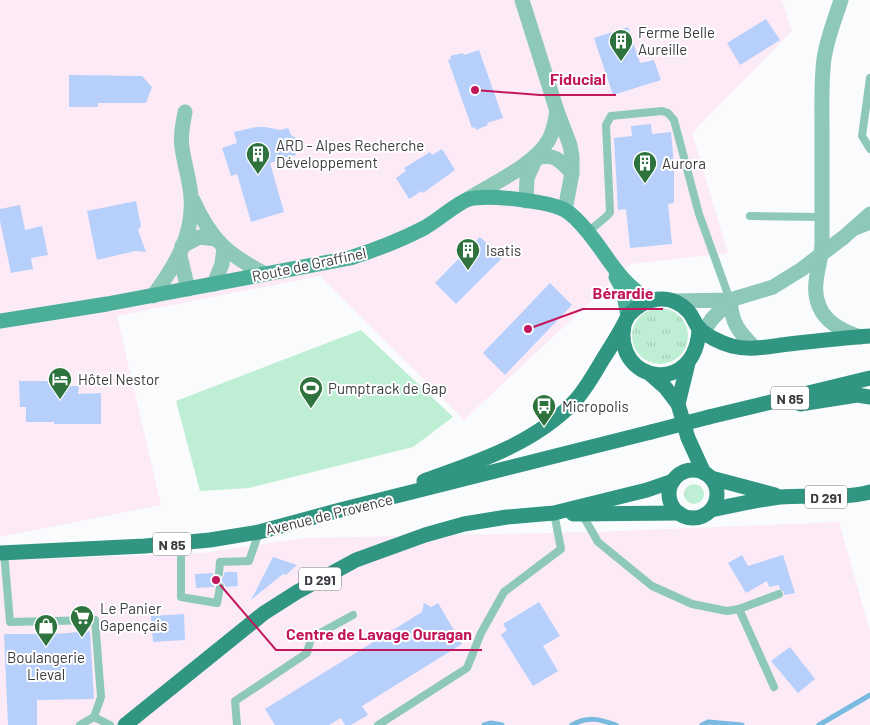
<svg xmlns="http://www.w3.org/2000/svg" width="870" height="725" viewBox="0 0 870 725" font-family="Barlow,sans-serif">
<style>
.industrial{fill:#fcebf7}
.grass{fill:url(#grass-tufts)}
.garden{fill:#beeed4}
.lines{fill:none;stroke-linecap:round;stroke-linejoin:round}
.stream{stroke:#7bbae0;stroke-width:5}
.building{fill:#b7cffb}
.lane{stroke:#8dc8b8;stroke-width:8}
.street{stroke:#8dc8b8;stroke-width:15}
.secondary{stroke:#4bae98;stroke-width:15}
.primary{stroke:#309681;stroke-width:15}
.primary-bridge{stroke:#309681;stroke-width:15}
.labels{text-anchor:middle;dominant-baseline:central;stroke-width:4;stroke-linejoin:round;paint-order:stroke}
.shield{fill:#fff;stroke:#757679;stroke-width:1}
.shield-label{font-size:14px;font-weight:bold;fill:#3a3c40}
.poi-label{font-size:15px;fill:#3a3c40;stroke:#fff;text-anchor:start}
.street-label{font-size:15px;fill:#3a3c40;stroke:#fff}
.leader{fill:none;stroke:#c2185b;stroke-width:2}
.callout-dot{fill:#c2185b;stroke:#fff;stroke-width:2}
.callout-label{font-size:16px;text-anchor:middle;font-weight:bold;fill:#c2185b;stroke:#fff;stroke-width:4;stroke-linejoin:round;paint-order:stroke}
</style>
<defs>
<pattern id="grass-tufts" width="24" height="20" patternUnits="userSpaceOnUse" patternTransform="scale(1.25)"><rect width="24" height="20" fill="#beeed4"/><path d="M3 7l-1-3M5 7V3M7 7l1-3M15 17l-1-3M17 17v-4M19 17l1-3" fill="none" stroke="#a4cdb7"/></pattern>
</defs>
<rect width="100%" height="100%" fill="#fafbfd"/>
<g class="industrial">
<path d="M0 0H782L792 31 692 133 728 253 631 264 464 420 320 276 117 316 161 505 0 537Z"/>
<path d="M839 522 870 631V725H0V560L202 553 304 538 593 532Z"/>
</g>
<g class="grass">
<circle cx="660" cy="336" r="28"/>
<circle cx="694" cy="494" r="10"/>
</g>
<path class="garden" d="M361 330 453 417 413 447 249 488 200 491 176 401Z"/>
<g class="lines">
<g class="stream">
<path d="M484 725 491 723 502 725"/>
<path d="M572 725C587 716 600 719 616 725"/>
<path d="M702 725 708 722 742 725"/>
<path d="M819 725 870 695"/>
</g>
</g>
<g class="building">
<path d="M766 19 780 40 740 65 727 43Z"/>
<path d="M628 27 640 63 654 60 661 80 613 95 594 38Z"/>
<path d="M479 50 503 118 487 123 488 125 476 130 475 127 472 128 448 60 451 59 450 56 463 53 464 55Z"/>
<path d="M69 75 142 76 152 87 146 103H98V107H69Z"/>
<path d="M651 124 652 134 671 132 674 165V203L668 204 672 244 630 248 626 209 618 210 614 138 632 136 631 126Z"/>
<path d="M256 127H265L280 130 288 128 291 135 305 143 293 146 296 155 270 163 284 212 251 222 237 174 231 176 222 148 237 143 234 132Z"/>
<path d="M442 149 455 170 423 193 422 191 409 199 396 178 406 171 404 168 430 152 432 155Z"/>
<path d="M136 201 141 226 138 230 146 252 135 251 97 260 87 211Z"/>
<path d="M20 205 25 230 42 226 48 255 31 258 33 269 11 273 0 221V209Z"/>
<path d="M480 237 502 258 456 304 435 283Z"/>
<path d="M550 283 572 305 505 375 483 353Z"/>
<path d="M19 381H70V386H79L78 394 101 393V424H54V422H26V407H20Z"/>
<path d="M742 555 748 566 783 555 795 593 784 595V592L780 589 779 585 769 587 767 581 746 593 728 563Z"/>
<path d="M273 557 297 565 286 575 283 574 251 600Z"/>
<path d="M225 572H237L238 586 226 587 224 583 221 581 216 583 214 587 196 588 195 574 213 573 215 577 219 579 223 577Z"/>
<path d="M539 602 560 636 543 646 558 671 533 686 501 635 507 630 503 624Z"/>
<path d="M424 603 431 607 438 603 462 644 362 706 368 715 351 725H345L341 718 329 725H275L265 709 422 612Z"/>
<path d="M184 614 185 640 153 642 151 616Z"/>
<path d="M90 631 94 699 37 700V725H8L4 634H55Z"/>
<path d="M790 647 815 679 798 693 771 661Z"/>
</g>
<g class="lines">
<g class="lane">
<path d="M870 78 862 136 870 149"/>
<path d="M750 216 822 217"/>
<path d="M857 231 870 226"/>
<path d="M588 232 607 216 610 212 606 125 611 116 662 111 668 113 674 120 699 214 730 300"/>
<path d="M582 514 598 542 652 586 692 604 727 611 739 609 779 594"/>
<path d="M181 543V597L217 603 220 587"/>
<path d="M4 552 10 622 95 620 101 697 94 717 80 725"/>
<path d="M219 573 220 562 249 561 259 532"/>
<path d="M739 609 774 687"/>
<path d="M94 717 110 725"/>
<path d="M237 725 235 701 307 653 311 638 353 615"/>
<path d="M378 725 467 668 481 633 504 592 561 549 554 513"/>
</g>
<g class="street">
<path d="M522 0 557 111 570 145 572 157V173L565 210"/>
<path d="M841 0C835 19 827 38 824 59 821 83 822 107 822 131 822 168 822 205 822 242 822 264 810 284 819 306 826 323 844 332 861 337"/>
<path d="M536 158C554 153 560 160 572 173"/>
<path d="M468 199C492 184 534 165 548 141 554 132 555 121 557 111"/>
<path d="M193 200C211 240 227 254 265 274"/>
<path d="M526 201 527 178 536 158"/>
<path d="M182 246 199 237 216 239"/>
<path d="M180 256 188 289"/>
<path d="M214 284 222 264 224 248"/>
<path d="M153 296C175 266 194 235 191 197 190 180 184 164 182 147 180 135 183 124 185 112"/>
<path d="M730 300C732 324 738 331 755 348"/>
<path d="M674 301 730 300 773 287 802 269 844 237 870 214"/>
<path d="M698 339 712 319 730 300"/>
</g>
<g class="secondary">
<path d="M616 277 623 290 628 316"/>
<path d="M0 321 107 304 350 258C375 250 401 240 424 228 436 222 458 202 469 199 489 194 544 201 563 209 567 211 572 215 575 218 604 245 612 278 649 300"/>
</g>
<g class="primary">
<path d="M624 325C613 384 697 397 699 328"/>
<path d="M649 373 665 387 678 404 688 438 704 473"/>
<path d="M678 404 688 363"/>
<path d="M800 404 857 395 870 397"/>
<path d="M709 417 870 378"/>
<circle cx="693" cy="494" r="24"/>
<path d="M711 478 775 495"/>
<path d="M424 481C477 462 533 444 573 403 585 391 594 374 603 359 612 345 621 331 628 316 644 297 670 292 688 311 693 316 694 322 698 327 706 336 721 343 732 346 751 351 771 346 789 344 816 341 843 338 870 336"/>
<path d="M711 510C734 505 757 500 780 497 810 494 840 500 870 492"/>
<path d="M573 514 679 513"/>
<path d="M0 553 145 546 210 540 259 532 340 510 651 432"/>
<path d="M125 725 264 613 297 592 356 560 425 535 464 524 507 517 554 513 647 490 673 481"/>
</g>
<path class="primary-bridge" d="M651 432 709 417"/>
</g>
<defs>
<g id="building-pin" transform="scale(1.25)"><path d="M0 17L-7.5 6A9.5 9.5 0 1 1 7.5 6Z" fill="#2e733e" stroke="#fff"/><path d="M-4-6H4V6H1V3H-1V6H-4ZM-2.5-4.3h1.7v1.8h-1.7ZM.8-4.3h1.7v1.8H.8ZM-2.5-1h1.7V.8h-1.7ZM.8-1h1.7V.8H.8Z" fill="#fff"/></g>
<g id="hotel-pin" transform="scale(1.25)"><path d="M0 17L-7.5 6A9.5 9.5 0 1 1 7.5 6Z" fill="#2e733e" stroke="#fff"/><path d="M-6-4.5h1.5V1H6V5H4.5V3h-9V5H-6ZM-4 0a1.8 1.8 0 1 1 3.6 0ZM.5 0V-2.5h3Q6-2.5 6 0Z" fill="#fff"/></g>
<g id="stadium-pin" transform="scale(1.25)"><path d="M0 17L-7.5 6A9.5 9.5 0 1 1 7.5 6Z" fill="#2e733e" stroke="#fff"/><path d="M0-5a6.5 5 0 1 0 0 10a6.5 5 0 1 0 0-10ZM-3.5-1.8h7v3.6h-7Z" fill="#fff"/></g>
<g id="bus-pin" transform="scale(1.25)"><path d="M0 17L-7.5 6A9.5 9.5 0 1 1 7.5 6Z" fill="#2e733e" stroke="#fff"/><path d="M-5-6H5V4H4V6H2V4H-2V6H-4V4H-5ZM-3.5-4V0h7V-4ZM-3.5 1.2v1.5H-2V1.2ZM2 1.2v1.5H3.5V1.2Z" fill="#fff"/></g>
<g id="supermarket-pin" transform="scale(1.25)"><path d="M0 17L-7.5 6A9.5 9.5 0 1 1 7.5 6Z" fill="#2e733e" stroke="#fff"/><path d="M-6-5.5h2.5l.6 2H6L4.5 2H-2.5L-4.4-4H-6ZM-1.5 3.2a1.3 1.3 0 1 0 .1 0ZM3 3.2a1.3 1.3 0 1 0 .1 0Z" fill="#fff"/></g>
<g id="shop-pin" transform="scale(1.25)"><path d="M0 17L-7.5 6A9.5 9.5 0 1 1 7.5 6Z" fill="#2e733e" stroke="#fff"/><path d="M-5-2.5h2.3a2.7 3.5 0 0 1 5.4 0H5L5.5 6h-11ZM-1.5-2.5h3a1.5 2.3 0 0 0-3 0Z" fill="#fff"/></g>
</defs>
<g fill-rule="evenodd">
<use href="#building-pin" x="621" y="41"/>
<use href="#building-pin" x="258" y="154"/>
<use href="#building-pin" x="645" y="163"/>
<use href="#building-pin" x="468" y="250"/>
<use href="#hotel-pin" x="60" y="379"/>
<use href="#stadium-pin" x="311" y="388"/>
<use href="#bus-pin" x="544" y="406"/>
<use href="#supermarket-pin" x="82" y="617"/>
<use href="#shop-pin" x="46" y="626"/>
</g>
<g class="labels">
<g class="shield">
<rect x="771" y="386.5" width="38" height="23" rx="4"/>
<rect x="805" y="485.5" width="42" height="23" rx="4"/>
<rect x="153" y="532.5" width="38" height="23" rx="4"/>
<rect x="299" y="567.5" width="42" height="23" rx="4"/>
</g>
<g class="shield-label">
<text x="790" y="398">N 85</text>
<text x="826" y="497">D 291</text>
<text x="172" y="544">N 85</text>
<text x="320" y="579">D 291</text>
</g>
<g class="poi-label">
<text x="638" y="32">Ferme Belle<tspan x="638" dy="17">Aureille</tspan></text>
<text x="276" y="145">ARD - Alpes Recherche<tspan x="276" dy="17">Développement</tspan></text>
<text x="662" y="163">Aurora</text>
<text x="486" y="250">Isatis</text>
<text x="78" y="379">Hôtel Nestor</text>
<text x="328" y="388">Pumptrack de Gap</text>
<text x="562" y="406">Micropolis</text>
<text x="100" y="608">Le Panier<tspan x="100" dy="17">Gapençais</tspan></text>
<text x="46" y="657" text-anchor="middle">Boulangerie<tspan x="46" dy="17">Lieval</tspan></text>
</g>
<g class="street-label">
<text transform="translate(309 264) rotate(-12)">Route de Graffinel</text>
<text transform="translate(329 514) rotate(-14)">Avenue de Provence</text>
</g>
</g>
<path class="leader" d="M475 90L540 95H616M528 329L583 309H663M216 580L276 650H482"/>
<g class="callout-dot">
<circle cx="475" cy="90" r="5"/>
<circle cx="528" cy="329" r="5"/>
<circle cx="216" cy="580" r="5"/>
</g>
<g class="callout-label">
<text x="578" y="85">Fiducial</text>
<text x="623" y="299">Bérardie</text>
<text x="379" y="640">Centre de Lavage Ouragan</text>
</g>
</svg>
